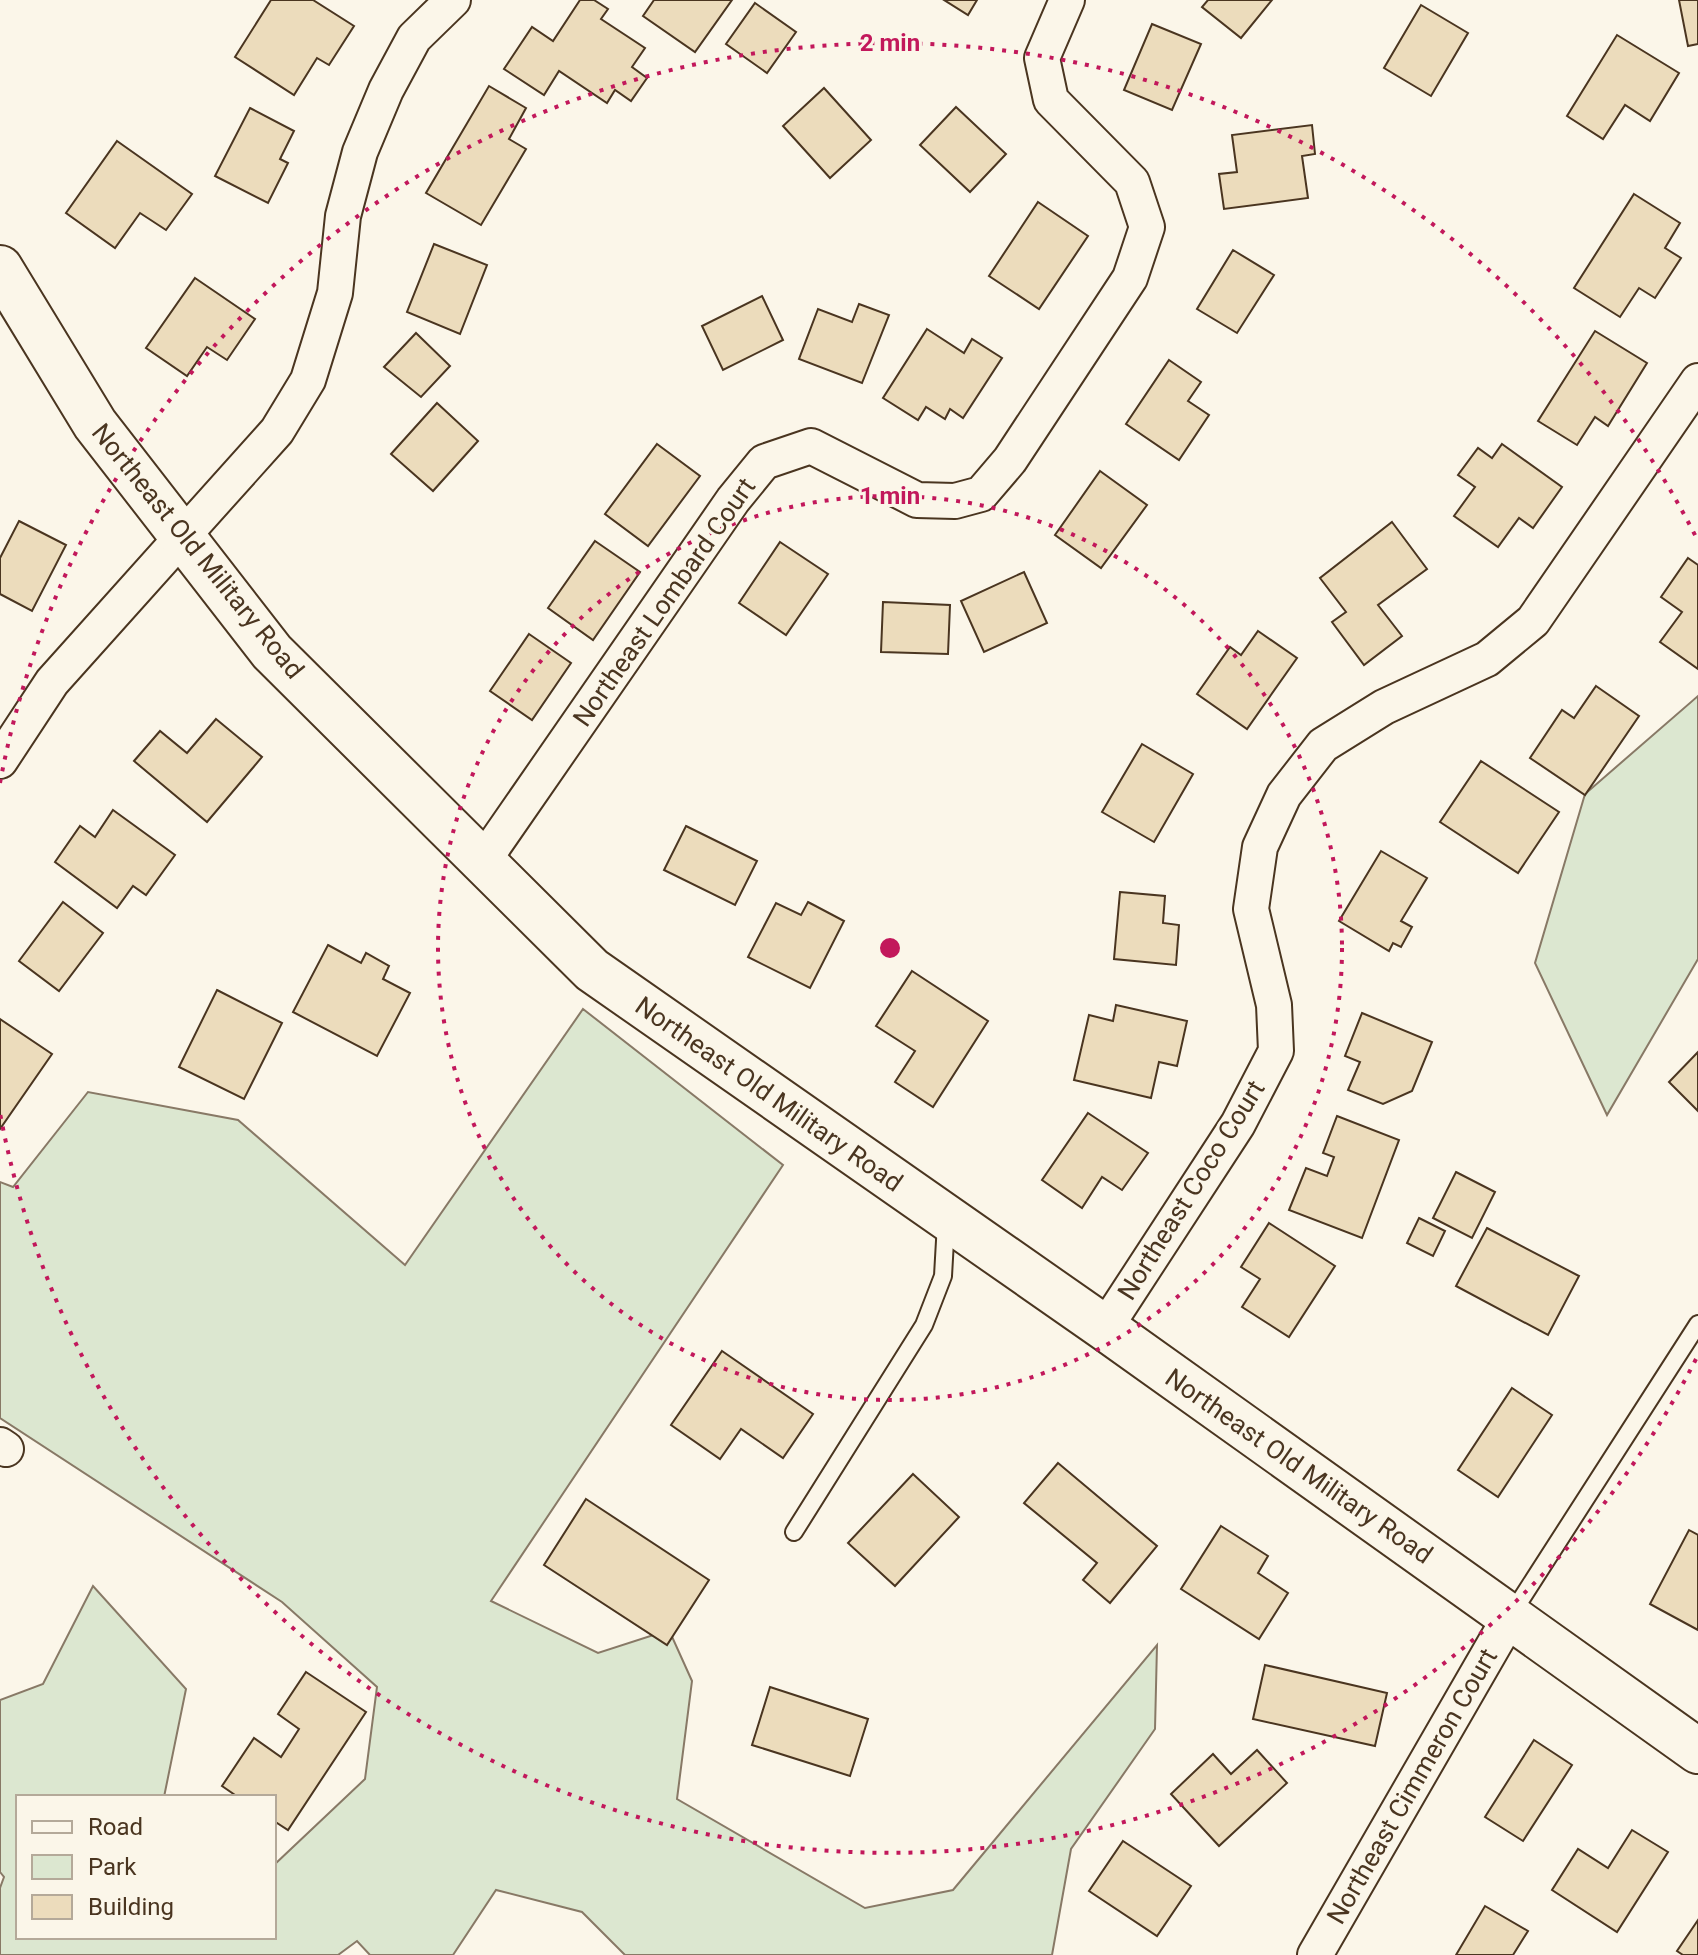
<svg xmlns="http://www.w3.org/2000/svg" width="1698" height="1955" viewBox="0 0 1698 1955" font-family="Roboto,sans-serif">
<style>
.green{fill:#dce7d0;stroke:#887966;stroke-width:2}
.building{fill:#ecdcbc;stroke:#4a3520;stroke-width:2}
.lines{fill:none;stroke-linecap:round;stroke-linejoin:round}
.lane-casing{stroke:#4a3520;stroke-width:20}
.street-casing{stroke:#4a3520;stroke-width:38}
.secondary-casing{stroke:#4a3520;stroke-width:48}
.lane{stroke:#fbf6e9;stroke-width:16}
.street{stroke:#fbf6e9;stroke-width:34}
.secondary{stroke:#fbf6e9;stroke-width:44}
.ring{fill:none;stroke:#c2185b;stroke-width:4;stroke-dasharray:4 8}
.labels{text-anchor:middle;dominant-baseline:central;stroke-width:6;stroke-linejoin:round;paint-order:stroke}
.street-label{font-size:26px;fill:#4a3520;stroke:#fbf6e9}
.centre{fill:#c2185b;stroke:#fbf6e9;stroke-width:4}
.ring-label{font-size:24px;text-anchor:middle;font-weight:bold;fill:#c2185b;stroke:#fbf6e9;stroke-width:6;stroke-linejoin:round;paint-order:stroke}
</style>
<rect width="100%" height="100%" fill="#fbf6e9"/>
<g class="green">
<path d="M1698 696V959L1607 1115 1535 963 1585 794Z"/>
<path d="M583 1009 783 1165 491 1601 598 1653 669 1630 692 1681 677 1799 865 1908 953 1890 1157 1645 1155 1729 1071 1849 1052 1955H625L582 1912 496 1890 453 1955H370L357 1941 338 1955H0V1888L4 1877 0 1872V1700L43 1684 93 1586 186 1689 164 1797H18V1937H274V1865L365 1779 377 1687 282 1602 0 1418V1182L13 1187 88 1092 238 1120 405 1265Z"/>
</g>
<g class="building">
<path d="M271 0H313L354 26 329 65 317 58 294 95 235 57Z"/>
<path d="M580 0H594L608 9 601 19 645 48 632 67 647 78 631 101 615 90 607 103 559 71 544 95 504 69 532 27 553 41Z"/>
<path d="M654 0H732L695 52 643 16Z"/>
<path d="M944 0H977L968 15Z"/>
<path d="M1208 0H1272L1241 38 1202 7Z"/>
<path d="M1679 0H1698V44L1688 46Z"/>
<path d="M755 3 796 32 767 73 726 44Z"/>
<path d="M1421 5 1468 33 1431 96 1384 68Z"/>
<path d="M1152 24 1201 44 1172 110 1124 90Z"/>
<path d="M1617 35 1679 73 1650 121 1625 105 1603 139 1567 116Z"/>
<path d="M489 86 526 108 509 139 526 149 481 225 426 193Z"/>
<path d="M824 88 871 140 830 178 783 126Z"/>
<path d="M956 107 1006 154 970 192 920 145Z"/>
<path d="M250 108 294 131 280 159 288 163 268 203 215 176Z"/>
<path d="M1312 125 1315 154 1302 156 1308 198 1224 209 1219 174 1237 172 1232 135Z"/>
<path d="M117 141 192 194 166 230 140 213 115 248 66 213Z"/>
<path d="M1634 194 1680 223 1665 248 1681 258 1655 298 1639 288 1620 317 1574 288Z"/>
<path d="M1038 202 1088 236 1039 309 989 276Z"/>
<path d="M434 244 487 265 460 334 407 312Z"/>
<path d="M1233 250 1274 275 1237 333 1197 309Z"/>
<path d="M195 278 255 319 227 360 207 347 187 376 146 348Z"/>
<path d="M762 296 783 340 723 370 702 326Z"/>
<path d="M859 304 889 315 862 383 799 359 818 309 852 322Z"/>
<path d="M927 329 964 353 972 339 1002 358 963 418 950 409 945 419 926 407 918 420 883 398Z"/>
<path d="M1595 331 1647 363 1608 426 1595 417 1577 445 1538 421Z"/>
<path d="M416 333 450 366 421 397 384 367Z"/>
<path d="M1169 360 1201 382 1188 401 1209 415 1179 460 1126 424Z"/>
<path d="M437 403 478 441 433 491 391 454Z"/>
<path d="M657 444 700 476 648 546 605 514Z"/>
<path d="M1502 444 1562 487 1533 528 1519 518 1498 547 1454 516 1475 487 1458 475 1478 448 1492 458Z"/>
<path d="M1100 471 1147 505 1101 568 1055 535Z"/>
<path d="M19 521 66 545 32 611 0 594V558Z"/>
<path d="M1392 522 1427 569 1378 605 1402 636 1364 665 1332 622 1346 612 1320 578Z"/>
<path d="M595 541 640 572 593 640 548 608Z"/>
<path d="M780 542 828 574 786 635 739 603Z"/>
<path d="M1688 558 1698 565V669L1660 642 1682 612 1661 597Z"/>
<path d="M1024 572 1047 623 984 652 961 601Z"/>
<path d="M883 602 950 605 948 654 881 652Z"/>
<path d="M1258 631 1297 658 1247 729 1197 694 1230 647 1241 655Z"/>
<path d="M529 634 571 663 532 720 490 691Z"/>
<path d="M1596 686 1639 716 1585 795 1530 758 1562 710 1574 718Z"/>
<path d="M216 719 262 757 207 822 134 761 160 731 187 753Z"/>
<path d="M1142 744 1193 774 1154 842 1102 812Z"/>
<path d="M1481 761 1559 812 1518 873 1440 822Z"/>
<path d="M113 810 175 855 146 895 133 886 117 908 55 862 80 826 95 837Z"/>
<path d="M686 826 757 861 735 905 664 870Z"/>
<path d="M1381 851 1427 878 1401 921 1412 927 1401 947 1393 943 1389 951 1339 921Z"/>
<path d="M1120 892 1165 896 1163 923 1179 925 1176 965 1114 959Z"/>
<path d="M63 902 103 933 59 991 19 961Z"/>
<path d="M808 902 844 921 810 988 748 957 776 903 801 915Z"/>
<path d="M328 945 361 963 366 953 389 966 383 979 410 993 377 1056 293 1012Z"/>
<path d="M912 971 988 1021 933 1107 895 1082 915 1051 876 1026Z"/>
<path d="M217 990 282 1023 244 1099 179 1067Z"/>
<path d="M1116 1005 1187 1021 1177 1066 1159 1062 1151 1098 1074 1080 1089 1015 1113 1021Z"/>
<path d="M1362 1013 1432 1042 1412 1091 1383 1104 1348 1090 1360 1062 1345 1056Z"/>
<path d="M0 1019 52 1054 0 1129Z"/>
<path d="M1698 1052V1111L1669 1082Z"/>
<path d="M1088 1113 1148 1153 1122 1190 1102 1177 1082 1208 1042 1180Z"/>
<path d="M1337 1116 1399 1140 1362 1238 1289 1210 1306 1168 1327 1176 1334 1157 1323 1153Z"/>
<path d="M1456 1172 1495 1192 1472 1238 1433 1218Z"/>
<path d="M1419 1218 1445 1231 1433 1256 1407 1243Z"/>
<path d="M1269 1223 1335 1266 1289 1337 1242 1307 1260 1279 1241 1267Z"/>
<path d="M1487 1228 1579 1276 1548 1335 1456 1286Z"/>
<path d="M722 1351 813 1414 783 1458 741 1429 720 1459 671 1425Z"/>
<path d="M1512 1388 1552 1415 1498 1497 1458 1470Z"/>
<path d="M1058 1463 1157 1546 1110 1603 1083 1580 1097 1563 1024 1503Z"/>
<path d="M913 1474 959 1517 895 1586 848 1543Z"/>
<path d="M586 1499 709 1580 667 1645 544 1565Z"/>
<path d="M1221 1526 1268 1556 1258 1573 1288 1593 1259 1639 1181 1589Z"/>
<path d="M1689 1530 1698 1535V1630L1650 1604Z"/>
<path d="M1265 1665 1387 1693 1375 1746 1253 1719Z"/>
<path d="M306 1672 366 1712 288 1830 274 1821V1797H238L222 1786 254 1738 281 1757 299 1729 278 1714Z"/>
<path d="M770 1687 868 1719 850 1776 752 1745Z"/>
<path d="M1534 1740 1572 1765 1523 1841 1485 1817Z"/>
<path d="M1257 1750 1287 1783 1219 1846 1171 1794 1213 1754 1231 1774Z"/>
<path d="M1632 1830 1668 1852 1617 1932 1552 1890 1578 1849 1608 1868Z"/>
<path d="M1123 1841 1191 1886 1157 1936 1089 1891Z"/>
<path d="M1485 1906 1528 1931 1513 1955H1456Z"/>
<path d="M1698 1920V1955H1683L1677 1951Z"/>
</g>
<g class="lines">
<g class="lane-casing">
<g id="lane">
<path d="M794 1532 924 1325 943 1276 946 1223"/>
<path d="M1511 1615 1698 1324"/>
</g>
</g>
<g class="street-casing">
<g id="street">
<path d="M0 761 52 682 277 431 308 380 335 293 343 216 360 152 386 90 414 38 453 0"/>
<path d="M481 864 733 500 764 462 811 446 917 500 955 501 981 494 1010 460 1130 278 1147 227 1132 182 1051 100 1042 58 1067 0"/>
<path d="M1105 1328 1238 1124 1276 1051 1274 1005 1251 909 1260 847 1284 795 1323 745 1384 707 1487 659 1533 621 1698 381"/>
<path d="M0 1445 6 1449"/>
<path d="M1315 1955 1510 1617"/>
</g>
</g>
<g class="secondary-casing">
<path id="secondary" d="M0 268 95 424 272 652 592 970 1105 1328 1698 1751"/>
</g>
<use href="#lane" class="lane"/>
<use href="#street" class="street"/>
<use href="#secondary" class="secondary"/>
</g>
<g class="ring">
<circle cx="890" cy="948" r="452"/>
<path d="M1696 1359A905 905 0 0 1 0 1113M0 783A905 905 0 0 1 1696 537"/>
</g>
<g class="labels">
<g class="street-label">
<text transform="translate(198 551) rotate(51)">Northeast Old Military Road</text>
<text transform="translate(664 602) rotate(-55)">Northeast Lombard Court</text>
<text transform="translate(769 1094) rotate(35)">Northeast Old Military Road</text>
<text transform="translate(1191 1190) rotate(-58)">Northeast Coco Court</text>
<text transform="translate(1299 1466) rotate(35)">Northeast Old Military Road</text>
<text transform="translate(1412 1786) rotate(-60)">Northeast Cimmeron Court</text>
</g>
</g>
<circle cx="890" cy="948" r="12" class="centre"/>
<g class="ring-label">
<text x="890" y="51">2 min</text>
<text x="890" y="504">1 min</text>
</g>
<rect x="16" y="1795" width="260" height="144" fill="#fbf6e9" stroke="#b4a999" stroke-width="2"/>
<rect x="32" y="1821" width="40" height="12" fill="#fbf6e9" stroke="#b4a999" stroke-width="2"/>
<text x="88" y="1835" font-size="24" fill="#4a3520">Road</text>
<rect x="32" y="1855" width="40" height="24" fill="#dce7d0" stroke="#b4a999" stroke-width="2"/>
<text x="88" y="1875" font-size="24" fill="#4a3520">Park</text>
<rect x="32" y="1895" width="40" height="24" fill="#ecdcbc" stroke="#b4a999" stroke-width="2"/>
<text x="88" y="1915" font-size="24" fill="#4a3520">Building</text>
</svg>
